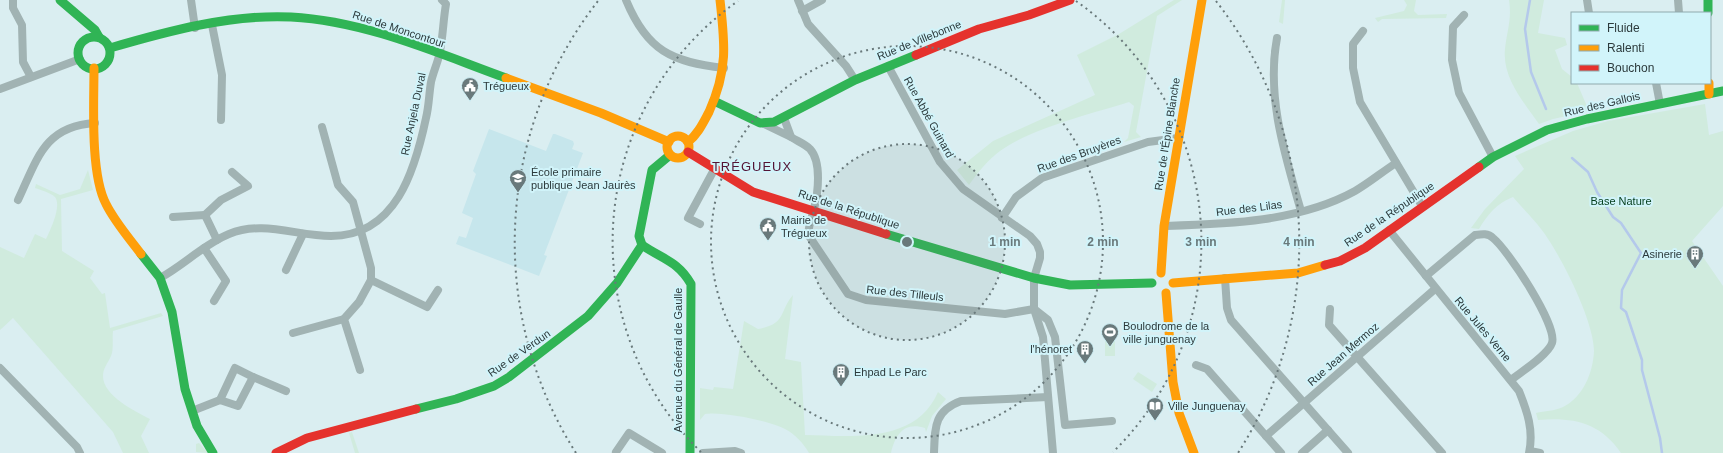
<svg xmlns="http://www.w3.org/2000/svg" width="1723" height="453" viewBox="0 0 1723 453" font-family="Helvetica,sans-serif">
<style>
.built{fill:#c6e6ec}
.green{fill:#d0ebde}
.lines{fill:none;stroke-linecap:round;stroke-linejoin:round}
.stream{stroke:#b4c9eb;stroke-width:2.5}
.street{stroke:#a1b3b3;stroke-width:8}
.fast{stroke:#30b455;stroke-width:9}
.slow{stroke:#ff9f0a;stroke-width:9}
.jam{stroke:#e5322d;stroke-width:9}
.ring{fill:none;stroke:#69797b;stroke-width:2;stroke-dasharray:2 4}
.labels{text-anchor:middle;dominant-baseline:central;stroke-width:4;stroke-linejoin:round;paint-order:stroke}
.street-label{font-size:11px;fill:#2c3a3c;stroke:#d1f4fa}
.poi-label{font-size:11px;fill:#2c3a3c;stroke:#d1f4fa;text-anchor:start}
.park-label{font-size:11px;fill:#033d1b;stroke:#d1f4fa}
.quarter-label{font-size:13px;letter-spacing:1px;fill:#531435;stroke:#d1f4fa}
.centre{fill:#69797b;stroke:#d1f4fa;stroke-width:2}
.ring-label{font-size:12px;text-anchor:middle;font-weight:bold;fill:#69797b;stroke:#d1f4fa;stroke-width:4;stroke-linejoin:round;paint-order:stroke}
</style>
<rect width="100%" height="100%" fill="#daeef1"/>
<path class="built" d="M489 129 546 151 553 134H555L573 141 574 144 572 149 583 153 544 255 547 256 539 276 456 244 459 236 466 238 473 218 462 213 476 174 473 171Z"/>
<g class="green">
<path d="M1174 0H1182L1157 16 1136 132 1141 137 1124 142 1128 138 1134 106 1129 102C1091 114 1032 128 1000 151 988 160 978 172 969 185L957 170 993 141 1095 95 1077 55 1119 34Z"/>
<path d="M1282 0H1285L1283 24 1279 22Z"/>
<path d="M1404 0H1416L1414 11 1418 15 1447 14 1446 18 1382 19 1378 22 1375 18 1404 11 1407 5Z"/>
<path d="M1509 0H1544L1538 33 1565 38 1567 45 1555 50 1562 69 1572 77V83H1577L1589 111 1553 119 1539 124C1524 102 1502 78 1505 49 1507 30 1512 20 1509 0Z"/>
<path d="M1705 104 1709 135 1723 131V206L1692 241 1723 286V453H1621C1600 422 1572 417 1538 420L1536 413C1544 411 1555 411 1563 407 1583 397 1593 373 1594 351 1594 321 1560 253 1541 229 1533 218 1522 208 1513 197 1496 204 1488 214 1479 229L1471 228 1485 209 1524 169 1515 156 1573 131 1608 121Z"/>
<path d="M88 170 93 190 61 199 62 251 94 271 90 278 102 294 105 293 110 328 161 313 163 316 113 331C112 338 114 349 111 356 108 363 103 368 103 376 103 396 135 411 150 419L141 436 149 453H123L113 432 13 318 0 330V247L24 258 35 234 46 239C50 231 62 206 55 197 51 193 41 190 35 188L36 184 60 195 80 189Z"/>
<path d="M793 295 785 359 801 362 805 435C851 436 916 444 938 392L946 399 932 416 926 432 925 428C904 421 895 435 891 453H809C803 443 795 434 785 429 770 421 722 411 705 414L700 420V388L713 390 714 387 733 389 744 321 758 329C787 324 779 311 793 295Z"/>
<path d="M1115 338V356H1105V339Z"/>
<path d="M1138 372 1157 384 1152 392 1133 379Z"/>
<path d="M352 432 359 453H355L349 433Z"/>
<path d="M199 443 208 453 196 452V444Z"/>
</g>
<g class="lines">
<g class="stream">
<path d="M1530 0 1525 29 1531 72 1546 109"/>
<path d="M1572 158 1588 172 1597 192 1613 217 1621 223 1641 253 1622 290 1621 308 1626 312 1642 360V370L1660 438 1662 453"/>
</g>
<g class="street">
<path d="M13 0V8L22 25 23 62 31 77"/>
<path d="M191 0 195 28"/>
<path d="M626 0C647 51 672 62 724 68"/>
<path d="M798 0 808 24 846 66 855 80"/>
<path d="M1587 0 1589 13"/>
<path d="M1678 0 1679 13"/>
<path d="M802 11 822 0"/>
<path d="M1464 15 1453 27 1452 60 1459 93 1493 157"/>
<path d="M212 25 222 75 221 120"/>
<path d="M1363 31 1353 44V68L1360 102 1422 206"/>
<path d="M1277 38C1266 97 1285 155 1301 211"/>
<path d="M888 66 940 162 963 189 1030 236 1037 244 1040 252V258L1034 278V309L1043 337 1053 453"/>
<path d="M1656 83 1660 104"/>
<path d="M0 89 80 59"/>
<path d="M784 118 791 137C797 141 805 144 810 149 822 162 818 193 814 209 812 219 807 226 809 236L848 294 866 300 1005 314 1034 309 1048 320 1055 337 1065 425 1112 421"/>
<path d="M764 124 791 137"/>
<path d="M322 127 338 185 353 202 371 268V280L427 307 438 290"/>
<path d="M18 200C37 160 44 126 95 123"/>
<path d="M173 217 205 215"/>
<path d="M1002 218 1016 197 1042 178 1148 142 1178 138"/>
<path d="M700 224 688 218 715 168"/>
<path d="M1164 226C1227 224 1299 222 1355 191 1369 183 1382 172 1396 163"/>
<path d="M1389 230 1519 391C1527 411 1534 430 1529 453"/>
<path d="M217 240 205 215 221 200 248 186 232 172"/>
<path d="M204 248 226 281 214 301"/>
<path d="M286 270 303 234"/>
<path d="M1426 276 1475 235C1482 234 1488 233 1493 238 1508 250 1558 326 1552 343 1548 355 1521 372 1511 380"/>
<path d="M160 278C184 265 204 244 229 234 262 220 297 236 331 236 396 236 415 170 426 118 429 106 429 94 431 82 433 73 437 64 439 56 443 39 443 21 446 4L442 0"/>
<path d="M1225 278 1227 308 1231 320 1348 453"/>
<path d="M1330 309 1329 325 1442 453"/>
<path d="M293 333 344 319"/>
<path d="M1196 365 1207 369 1281 453"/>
<path d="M0 368 77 447 80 453"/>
<path d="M360 370 344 319 359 302 371 280"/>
<path d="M220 400 235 368 253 377"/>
<path d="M192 411 220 400 238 406 253 377 286 391"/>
<path d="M1266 436 1435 289"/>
<path d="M1530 451 1540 453"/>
<path d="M616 452 629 433 662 453"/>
<path d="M703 453 735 451 741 453"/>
<path d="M934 453C935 427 934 411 961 401L1048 397"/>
<path d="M1302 453 1328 430"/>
</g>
<g class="fast">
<path d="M60 0 95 30 99 37"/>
<path d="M1708 0V13"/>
<circle cx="94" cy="53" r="16"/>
<path d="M110 48C168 31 231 14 291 17 366 21 437 53 506 78"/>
<path d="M714 101 760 123 774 122 855 80 916 55"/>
<path d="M1479 167 1493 157 1547 130 1587 119 1723 91"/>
<path d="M886 234 1034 278 1070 285 1152 283"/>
<path d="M642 245C662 259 678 261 691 284L690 453"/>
<path d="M642 245 639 236 652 170 670 155"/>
<path d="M141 254 160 278 172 312 185 389 197 426 213 453"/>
<path d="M416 409 456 399 494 386 509 377 588 316 617 283 642 245"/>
</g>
<g class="slow">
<path d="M94 68C94 103 90 174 106 204 115 222 129 238 141 254"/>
<path d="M506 78 601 113 669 142"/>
<path d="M1709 83V94"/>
<circle cx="678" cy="147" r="11"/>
<path d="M688 142C698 134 703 123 709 112 728 70 725 44 720 0"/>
<path d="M1161 273 1164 226 1202 0"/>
<path d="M1173 283 1298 273 1325 265"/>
<path d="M1166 293 1173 382 1179 413 1194 453"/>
</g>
<g class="jam">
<path d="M916 55 979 29 1029 15 1070 0"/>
<path d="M688 152 753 192 886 234"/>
<path d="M1325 265 1340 261 1365 248 1479 167"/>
<path d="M276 453 307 438 416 409"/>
</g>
</g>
<circle cx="907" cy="242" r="98" fill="#69797b" fill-opacity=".12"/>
<g class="ring">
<circle cx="907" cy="242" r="98"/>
<circle cx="907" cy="242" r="196"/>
<path d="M701 452A294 294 0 0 1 738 1M1076 1A294 294 0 0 1 1113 452"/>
<path d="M576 453A392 392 0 0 1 598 1M1216 1A392 392 0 0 1 1238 453"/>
</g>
<defs>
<g id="civic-pin" transform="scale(0.9)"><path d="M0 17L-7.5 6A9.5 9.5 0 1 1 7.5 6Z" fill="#69797b" stroke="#d1f4fa"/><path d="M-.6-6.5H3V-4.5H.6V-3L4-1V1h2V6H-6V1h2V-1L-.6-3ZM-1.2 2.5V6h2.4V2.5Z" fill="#fff"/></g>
<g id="school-pin" transform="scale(0.9)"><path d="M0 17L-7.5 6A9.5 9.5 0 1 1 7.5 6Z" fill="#69797b" stroke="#d1f4fa"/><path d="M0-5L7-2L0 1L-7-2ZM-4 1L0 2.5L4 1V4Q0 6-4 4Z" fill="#fff"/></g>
<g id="building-pin" transform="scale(0.9)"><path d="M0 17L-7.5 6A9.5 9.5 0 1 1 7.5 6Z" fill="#69797b" stroke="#d1f4fa"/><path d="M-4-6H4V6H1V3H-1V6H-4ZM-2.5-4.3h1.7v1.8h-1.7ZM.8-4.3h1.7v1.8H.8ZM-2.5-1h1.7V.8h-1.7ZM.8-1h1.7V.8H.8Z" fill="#fff"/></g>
<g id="stadium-pin" transform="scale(0.9)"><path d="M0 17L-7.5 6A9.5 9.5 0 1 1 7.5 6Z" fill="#69797b" stroke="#d1f4fa"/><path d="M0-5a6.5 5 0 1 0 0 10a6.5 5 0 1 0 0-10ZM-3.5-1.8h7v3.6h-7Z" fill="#fff"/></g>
<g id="library-pin" transform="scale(0.9)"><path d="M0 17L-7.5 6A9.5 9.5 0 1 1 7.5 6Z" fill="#69797b" stroke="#d1f4fa"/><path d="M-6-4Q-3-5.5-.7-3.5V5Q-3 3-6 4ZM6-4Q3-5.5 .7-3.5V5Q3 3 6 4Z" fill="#fff"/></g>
</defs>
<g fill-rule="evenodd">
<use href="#civic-pin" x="470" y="86"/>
<use href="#school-pin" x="518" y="178"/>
<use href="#civic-pin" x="768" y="226"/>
<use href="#building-pin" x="1695" y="254"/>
<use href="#stadium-pin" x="1110" y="332"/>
<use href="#building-pin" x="1085" y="349"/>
<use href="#building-pin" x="841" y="372"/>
<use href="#library-pin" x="1155" y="406"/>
</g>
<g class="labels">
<g class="street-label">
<text transform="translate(399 29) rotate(18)">Rue de Moncontour</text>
<text transform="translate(919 40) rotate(-22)">Rue de Villebonne</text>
<text transform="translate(1602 104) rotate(-13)">Rue des Gallois</text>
<text transform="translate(413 114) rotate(-78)">Rue Anjela Duval</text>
<text transform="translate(929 117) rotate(61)">Rue Abbé Guinard</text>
<text transform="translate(1167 134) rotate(-81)">Rue de l'Épine Blanche</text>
<text transform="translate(1079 154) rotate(-20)">Rue des Bruyères</text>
<text transform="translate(1249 208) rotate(-7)">Rue des Lilas</text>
<text transform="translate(849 209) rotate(18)">Rue de la République</text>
<text transform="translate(1389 214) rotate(-34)">Rue de la République</text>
<text transform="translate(905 293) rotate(6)">Rue des Tilleuls</text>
<text transform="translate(1483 329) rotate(50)">Rue Jules Verne</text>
<text transform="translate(519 353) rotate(-35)">Rue de Verdun</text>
<text transform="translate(1343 354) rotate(-41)">Rue Jean Mermoz</text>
<text transform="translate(678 360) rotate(-90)">Avenue du Général de Gaulle</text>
</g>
<g class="poi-label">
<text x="483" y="86">Trégueux</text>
<text x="531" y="172">École primaire<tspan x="531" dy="13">publique Jean Jaurès</tspan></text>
<text x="781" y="220">Mairie de<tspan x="781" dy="13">Trégueux</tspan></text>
<text x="1682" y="254" text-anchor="end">Asinerie</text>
<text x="1123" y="326">Boulodrome de la<tspan x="1123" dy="13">ville junguenay</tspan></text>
<text x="1072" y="349" text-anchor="end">l'hénoret</text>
<text x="854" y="372">Ehpad Le Parc</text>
<text x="1168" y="406">Ville Junguenay</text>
</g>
<g class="park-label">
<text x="1621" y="201">Base Nature</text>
</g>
<g class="quarter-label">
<text x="752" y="166">TRÉGUEUX</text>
</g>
</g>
<circle cx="907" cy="242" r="6" class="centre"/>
<g class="ring-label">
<text x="1005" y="246">1 min</text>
<text x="1103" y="246">2 min</text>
<text x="1201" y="246">3 min</text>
<text x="1299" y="246">4 min</text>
</g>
<rect x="1571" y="12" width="140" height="72" fill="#d1f4fa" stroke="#8faaae"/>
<rect x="1579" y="25" width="20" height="6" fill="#30b455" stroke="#8faaae"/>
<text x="1607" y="32" font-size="12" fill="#2c3a3c">Fluide</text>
<rect x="1579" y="45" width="20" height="6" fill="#ff9f0a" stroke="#8faaae"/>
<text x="1607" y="52" font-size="12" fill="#2c3a3c">Ralenti</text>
<rect x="1579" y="65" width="20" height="6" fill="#e5322d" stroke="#8faaae"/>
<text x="1607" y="72" font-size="12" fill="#2c3a3c">Bouchon</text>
</svg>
